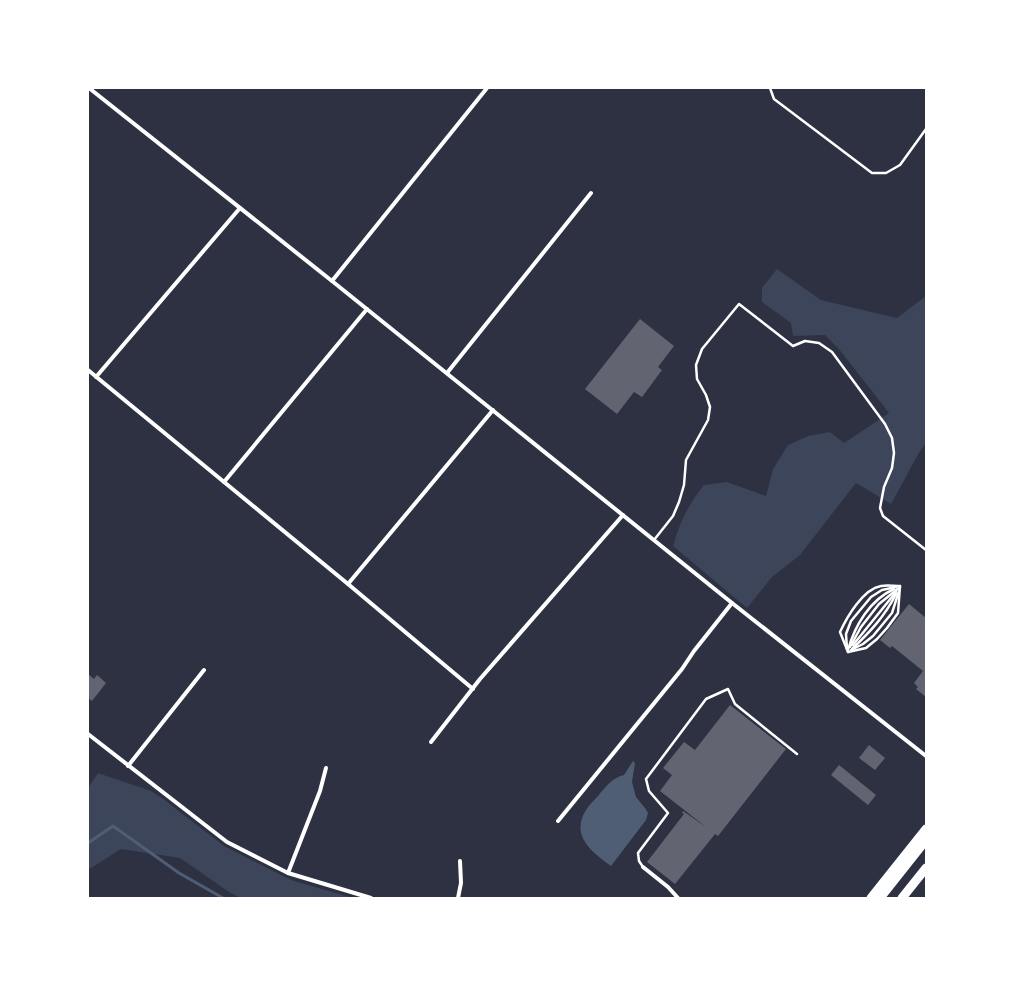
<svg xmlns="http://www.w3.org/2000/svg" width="1014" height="986" viewBox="0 0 1014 986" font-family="'DM Sans',sans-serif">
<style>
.green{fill:#3c4559}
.water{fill:#4f5d75}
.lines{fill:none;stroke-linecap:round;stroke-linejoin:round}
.stream{stroke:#4f5d75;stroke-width:3}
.building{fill:#626471}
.service{stroke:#fff;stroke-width:2.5}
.minor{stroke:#fff;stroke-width:4}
.primary{stroke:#fff;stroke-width:9}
</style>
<rect width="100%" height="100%" fill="#2d3142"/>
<g class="green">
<path d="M777 269 821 300 897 318 926 296V443L920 451 891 504 856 483 800 555 772 577 747 608 673 546C680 522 688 505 704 485L727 482 766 496 773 469 788 445 808 436 830 432 844 443 889 413 838 348 825 335 793 336 791 323 762 302V288Z"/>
<path d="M98 773 151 791 162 798 224 846 291 880 353 898H241L229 892 180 858 121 849 91 868H88V788Z"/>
</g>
<path class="water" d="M633 761 635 763 632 782 636 797 645 808 648 813 646 820 611 866C592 852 570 836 586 810 589 805 594 800 598 796 606 786 612 778 624 775Z"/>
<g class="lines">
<path class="stream" d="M88 843 113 826 179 873 223 898"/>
</g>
<g class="building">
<path d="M640 319 674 346 658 367 662 370 642 397 634 392 617 414 585 389Z"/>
<path d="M909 604 926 618V697L916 689 918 687 914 683 923 671 892 646 890 648 880 640Z"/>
<path d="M88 674 94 679 97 675 106 683 92 701 88 698Z"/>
<path d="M730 705 786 749 718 836 715 834 675 884 647 862 684 814 682 813 683 811 706 827 660 791 672 775 663 768 684 742 695 750Z"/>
<path d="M869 745 885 758 875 770 859 758Z"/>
<path d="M839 765 876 795 868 805 831 775Z"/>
</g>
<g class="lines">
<g class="service">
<path d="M770 88 774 99 872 173H886L900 165 926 129"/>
<path d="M654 540 673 516 679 502 684 485 686 460 708 420 710 407 706 395 697 379 696 365 702 349 739 304 793 346 805 341 819 343 832 352 885 424 892 438 894 453 892 468 884 487 880 508 883 516 926 550"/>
<path d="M853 645 896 592"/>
<path d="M850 647 861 627 879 604 900 587"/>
<path d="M847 649 846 634 851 621 871 597 882 590 896 587"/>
<path d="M852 649C870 632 885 616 896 594"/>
<path d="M848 650C855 625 870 600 894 589"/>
<path d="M851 650 863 644 873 636 892 613 899 591"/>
<path d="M848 652 840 632C847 617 863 589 881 586 887 585 894 586 900 586"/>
<path d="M848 652 866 648 877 639 887 628 898 613 900 586"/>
<path d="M643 867 639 861 638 853 668 813 649 791 646 779 706 699 728 689 735 704 797 754"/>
</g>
<g class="minor">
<path d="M89 88 332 281 732 603 926 756"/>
<path d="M332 281 487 88"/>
<path d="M88 370 348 584 473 689"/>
<path d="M447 373 591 193"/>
<path d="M96 377 240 208"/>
<path d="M224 482 367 309"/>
<path d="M348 584 493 410"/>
<path d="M88 734 227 842 288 873 371 898"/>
<path d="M431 742 480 679 623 515"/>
<path d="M128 766 204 670"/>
<path d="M558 821 682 669 694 651 732 603"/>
<path d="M643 867 668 887 678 898"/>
<path d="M288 873 320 791 326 768"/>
<path d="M458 898 461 883 460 861"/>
</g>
<g class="primary">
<path d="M871 898 926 829"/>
<path d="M880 898 926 840"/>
<path d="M902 898 926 868"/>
</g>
</g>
<rect width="1014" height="986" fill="none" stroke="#ffffff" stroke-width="178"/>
</svg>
